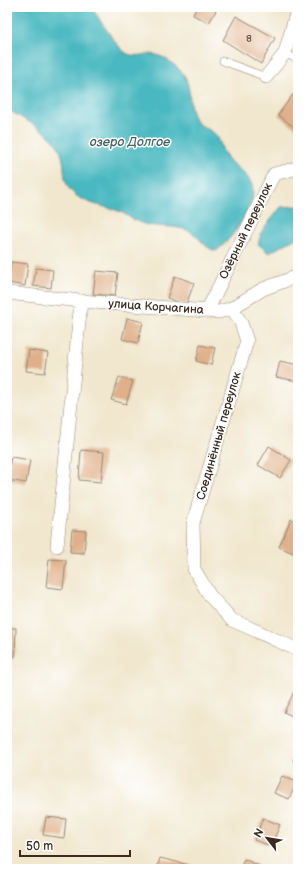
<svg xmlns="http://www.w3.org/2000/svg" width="305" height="876" viewBox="0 0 305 876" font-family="'Balsamiq Sans',sans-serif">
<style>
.water{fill:#49b8c0;stroke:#42716f}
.building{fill:#dfb089}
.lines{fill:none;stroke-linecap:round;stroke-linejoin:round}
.service-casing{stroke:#968876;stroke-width:8}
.minor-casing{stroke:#968876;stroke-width:14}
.service{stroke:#fff;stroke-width:7}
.minor{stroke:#fff;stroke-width:13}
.labels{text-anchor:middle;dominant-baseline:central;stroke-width:3;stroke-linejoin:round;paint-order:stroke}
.number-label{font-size:10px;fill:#644c39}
.street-label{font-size:12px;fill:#3b2a1e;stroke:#fff}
.water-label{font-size:13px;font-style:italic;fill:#41635f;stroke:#fff}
</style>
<rect width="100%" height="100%" fill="#fff"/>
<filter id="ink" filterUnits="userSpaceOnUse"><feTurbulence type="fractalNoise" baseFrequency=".025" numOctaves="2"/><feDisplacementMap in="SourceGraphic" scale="8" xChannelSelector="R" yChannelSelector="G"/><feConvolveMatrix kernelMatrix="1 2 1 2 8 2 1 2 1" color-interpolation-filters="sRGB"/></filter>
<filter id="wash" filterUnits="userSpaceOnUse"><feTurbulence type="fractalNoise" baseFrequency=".012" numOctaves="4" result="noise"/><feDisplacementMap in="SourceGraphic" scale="16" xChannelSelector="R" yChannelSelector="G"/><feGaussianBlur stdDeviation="0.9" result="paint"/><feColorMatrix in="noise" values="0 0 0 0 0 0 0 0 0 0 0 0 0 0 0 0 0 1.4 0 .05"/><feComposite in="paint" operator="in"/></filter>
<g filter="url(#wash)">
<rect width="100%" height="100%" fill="#f1e7ce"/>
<g class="water">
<path d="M7 7H91C99 18 116 46 126 53 134 58 142 54 150 54 161 54 171 62 179 69 196 86 184 108 198 123 202 128 211 129 215 134 221 140 221 150 226 156 233 167 247 172 252 185 259 203 230 242 216 251 201 247 201 234 184 229 172 226 160 227 148 225 137 223 130 217 121 212 104 205 84 205 71 191 63 182 65 171 63 160 58 133 32 125 12 112L7 108Z"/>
<path d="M298 206V237L269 253 258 244 262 231 281 207Z"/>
</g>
<g id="blocks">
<g class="building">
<path d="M197 7H218L209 23 193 15Z"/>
<path d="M236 16 275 38 261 64 223 40Z"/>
<path d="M295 92 298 94V130L278 115Z"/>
<path d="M11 262 28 264 25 286 8 283Z"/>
<path d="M36 268 53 270 51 288 33 286Z"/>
<path d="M96 271 118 273 115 296 93 294Z"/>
<path d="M175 276 194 283 186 305 167 298Z"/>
<path d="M127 318 143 322 138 343 122 339Z"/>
<path d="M200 345 215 348 211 365 196 361Z"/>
<path d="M29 350 48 353 45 373 26 371Z"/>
<path d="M280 361 298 365 297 381 276 377Z"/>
<path d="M119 377 133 381 126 404 111 400Z"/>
<path d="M269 446 291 460 280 478 258 465Z"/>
<path d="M81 450 104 452 101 482 79 480Z"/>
<path d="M11 457 30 460 26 483 7 480Z"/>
<path d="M291 519 298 522V555L279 547Z"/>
<path d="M72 530 86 531 84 553 70 552Z"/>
<path d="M49 559 66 560 63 589 46 587Z"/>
<path d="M7 628H16L15 657H7Z"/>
<path d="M296 688 298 689V719L284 712Z"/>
<path d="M298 746V762L293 761Z"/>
<path d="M282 776 297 782 289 799 274 793Z"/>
<path d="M46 817 66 819 64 838 43 835Z"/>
<path d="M263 818 280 825 271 846 254 840Z"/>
<path d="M160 858 202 868V869H157Z"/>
<path d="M244 859 262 867 261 869H240Z"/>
</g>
</g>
</g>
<g filter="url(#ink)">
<use href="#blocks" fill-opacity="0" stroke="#968876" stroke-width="1"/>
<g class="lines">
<g class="service-casing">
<g id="service">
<path d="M285 53 298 60"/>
<path d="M223 61 266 77"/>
</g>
</g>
<g class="minor-casing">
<g id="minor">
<path d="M266 77 285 53 298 7"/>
<path d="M7 293 81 301 219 312 232 308 263 289 298 276"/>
<path d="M232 308 241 323 247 341 193 523 194 569 210 596 232 620 298 650"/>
<path d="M207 311 274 174 298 168"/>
<path d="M57 546 81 301"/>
</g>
</g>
<use href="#service" class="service"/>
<use href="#minor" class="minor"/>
</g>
</g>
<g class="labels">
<g class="number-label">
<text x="249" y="39">8</text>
</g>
<g class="street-label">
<text transform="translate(246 231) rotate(-64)">Озёрный переулок</text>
<text transform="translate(156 307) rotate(4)">улица Корчагина</text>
<text transform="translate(219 436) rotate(-74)">Соединённый переулок</text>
</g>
<g class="water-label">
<text x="130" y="142">озеро Долгое</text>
</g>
</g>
<rect width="305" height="876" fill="none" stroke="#fff" stroke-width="24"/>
<g transform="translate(267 838) rotate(301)" stroke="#ffffff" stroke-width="3" paint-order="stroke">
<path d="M0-3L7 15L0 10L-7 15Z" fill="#3b2a1e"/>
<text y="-6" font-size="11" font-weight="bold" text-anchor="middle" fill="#3b2a1e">N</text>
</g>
<path d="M20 850v6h110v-6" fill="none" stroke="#3b2a1e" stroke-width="2"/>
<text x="26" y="850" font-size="12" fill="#3b2a1e" stroke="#ffffff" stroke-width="3" paint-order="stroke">50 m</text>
</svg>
